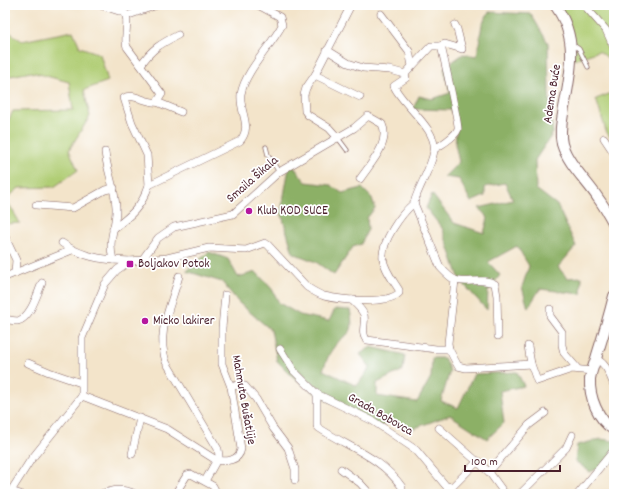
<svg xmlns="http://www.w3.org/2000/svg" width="619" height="499" viewBox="0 0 619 499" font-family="Dekko,sans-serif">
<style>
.green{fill:#b0cd74;stroke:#7d7650}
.forest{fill:#8cb066;stroke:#6b6848}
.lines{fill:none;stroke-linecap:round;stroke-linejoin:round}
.lane-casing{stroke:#856463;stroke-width:5}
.street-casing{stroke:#856463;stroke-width:8}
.secondary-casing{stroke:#856463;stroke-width:12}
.lane{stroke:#fff;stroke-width:3.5}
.street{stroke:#fff;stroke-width:7}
.secondary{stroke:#fff;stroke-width:10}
.poi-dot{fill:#b5179e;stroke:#fff;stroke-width:1.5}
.labels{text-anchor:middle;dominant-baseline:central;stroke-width:3.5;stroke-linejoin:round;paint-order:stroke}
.street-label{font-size:13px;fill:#4a1f2b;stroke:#fff}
.poi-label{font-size:13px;fill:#4a1f2b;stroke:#fff;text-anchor:start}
</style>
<rect width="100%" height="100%" fill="#fff"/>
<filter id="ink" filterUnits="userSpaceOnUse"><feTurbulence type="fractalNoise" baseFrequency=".025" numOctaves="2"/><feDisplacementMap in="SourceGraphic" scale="8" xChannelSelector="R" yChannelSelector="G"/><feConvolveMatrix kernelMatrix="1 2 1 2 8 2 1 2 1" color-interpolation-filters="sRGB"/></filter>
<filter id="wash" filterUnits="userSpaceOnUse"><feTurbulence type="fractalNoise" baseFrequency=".012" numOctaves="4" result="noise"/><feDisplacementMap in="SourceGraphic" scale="16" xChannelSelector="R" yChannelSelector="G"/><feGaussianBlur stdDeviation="0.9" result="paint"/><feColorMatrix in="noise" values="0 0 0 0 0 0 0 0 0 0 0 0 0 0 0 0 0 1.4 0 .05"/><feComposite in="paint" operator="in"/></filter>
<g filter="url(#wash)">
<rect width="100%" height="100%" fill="#f3e4ca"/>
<g class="green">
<path d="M558 5H614V63L599 51 574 60Z"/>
<path d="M5 29 22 41 73 31 80 47 100 54 108 81 84 90 90 116 69 150 78 170 54 187 19 188 6 199 20 223 5 224V127L13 111 73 110 69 82 31 72 5 77Z"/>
<path d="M614 92V143L606 131 596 99Z"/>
</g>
<g class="forest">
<path d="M489 12 531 14 548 43 549 93 553 133 535 160 536 189 557 205 576 246 558 267 567 278 582 277 581 294 540 289 528 308 522 287 529 266 517 246 488 262 500 275 488 291 487 310 460 280 442 228 426 208 432 194 454 223 484 233 488 218 479 208 513 200 505 183 485 187V196L471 202 459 179 444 177 459 162 455 144 457 123 451 110 413 109 419 96 432 99 450 93 444 68 463 54 477 56 482 24Z"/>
<path d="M290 162 306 182 331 185 342 193 362 188 372 198 375 208 367 218 368 229 361 244 353 247 334 275 316 262 293 253 281 212Z"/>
<path d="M209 252 228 259 238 277 256 272 272 289 279 303 300 315 329 321 335 309 350 310C356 339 346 330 334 347 329 353 326 362 323 370L357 386 370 367 360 354 371 347 405 355 403 370 377 383V396L417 402 431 377 432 358H444L450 371 441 401 458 408 474 374 517 372 524 386 500 391 504 423 487 439 450 415 412 429 394 421 378 427 319 396 292 376 277 361 271 330 239 303 222 282 186 271Z"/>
<path d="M601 439 614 441V462L590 472 575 461 577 445Z"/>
</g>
</g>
<g filter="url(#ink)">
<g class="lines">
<g class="lane-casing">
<g id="lane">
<path d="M572 44 579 49 588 67"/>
<path d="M338 138 347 150"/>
<path d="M266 147 268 155 279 172"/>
</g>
</g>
<g class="street-casing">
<g id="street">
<path d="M100 5 125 13C130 23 123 36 127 47L162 94 157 102C147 104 133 92 124 98L132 123 147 155 149 185"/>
<path d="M584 5 606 30 614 48"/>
<path d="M381 14 409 51 412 66"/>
<path d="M126 16 157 5"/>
<path d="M440 46 445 44 462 49 457 29 455 25"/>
<path d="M327 50 348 63 363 68 390 70 405 74"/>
<path d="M141 65C151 49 162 43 178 35"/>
<path d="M315 75 360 97"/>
<path d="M157 102 181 112"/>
<path d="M338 138 329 128 308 115 305 111 304 95 306 88 315 75 351 5"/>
<path d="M604 138 614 153"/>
<path d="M435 149C442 144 455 137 458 129 459 125 444 59 442 50L440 46H431L405 74 406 78 394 86C402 105 438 129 434 151 431 169 419 185 414 203L440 267C444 271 449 277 455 280 467 284 483 277 495 284L497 296 498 336"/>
<path d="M105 152C107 171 115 188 116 207 117 227 107 238 113 260L130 261"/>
<path d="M36 205 73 208 105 190 114 188"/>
<path d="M113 229C131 216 142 206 149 185L240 141C253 126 239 113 241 94 245 71 272 45 282 25L280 17 258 5"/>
<path d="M5 237 16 260 15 273"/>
<path d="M62 243C78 254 93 258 113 260"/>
<path d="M142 260 158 238 174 227 233 214 279 172 354 128 368 116 382 124C391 143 370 164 360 179"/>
<path d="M179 276C171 307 156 331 166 362L218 449 219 456 205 481"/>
<path d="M5 277 72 250"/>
<path d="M455 280 448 343 449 349 458 366 466 368 531 364"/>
<path d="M352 300C356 305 362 309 364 315 366 323 360 334 367 340L436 349H449"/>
<path d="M550 309V316L562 332V345L564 353 577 368"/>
<path d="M5 319C9 320 14 321 18 321 31 317 37 294 42 283"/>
<path d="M528 346 531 364 537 381 572 369 592 371"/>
<path d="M280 349 294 371 317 394 373 421 416 450 446 486 452 487 478 461"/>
<path d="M596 359C607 364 609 374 614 385"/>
<path d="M28 363 49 372 81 383"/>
<path d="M231 387 237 385 245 386 256 399 273 428 288 448 295 469V480"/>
<path d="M317 394V426L319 428C349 448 380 456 402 487V494"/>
<path d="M82 396 167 429 216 460C226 462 239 461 241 449L231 387 222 364V328L225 295"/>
<path d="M439 428 489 472 505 494"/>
<path d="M132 454 140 418"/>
<path d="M341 469 360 483 370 494"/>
<path d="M489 472 529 425 545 413"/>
<path d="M11 491 20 494"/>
<path d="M9 494 30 461 82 396V338L105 284 117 270 130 261 167 258 209 248 246 250 265 243 268 245 307 287C313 291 318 294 324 296 340 300 387 305 399 293V290C393 280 385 271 383 259 381 242 401 214 414 203"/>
<path d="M101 494C113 490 123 488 135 494"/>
<path d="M175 494 187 475 191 474 213 486 217 494"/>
<path d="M520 494 566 448 572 435"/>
<path d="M578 494 614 450"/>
</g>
</g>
<g class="secondary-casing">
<g id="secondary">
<path d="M555 5C579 38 571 71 564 108 562 120 559 132 562 144 568 164 587 181 598 198 604 206 609 215 614 224"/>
<path d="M614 296C609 316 603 336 597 355 595 363 591 371 590 379 589 397 598 420 614 430"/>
</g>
</g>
<use href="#lane" class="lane"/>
<use href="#street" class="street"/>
<use href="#secondary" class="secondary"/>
</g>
</g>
<g class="poi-dot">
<circle cx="249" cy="211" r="4"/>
<rect x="126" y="260" width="8" height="8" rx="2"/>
<circle cx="145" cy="321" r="4"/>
</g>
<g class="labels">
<g class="street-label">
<text transform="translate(553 94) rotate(-81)">Adema Buće</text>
<text transform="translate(253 180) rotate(-41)">Smaila Šikala</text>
<text transform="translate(243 400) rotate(80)">Mahmuta Bušatlije</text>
<text transform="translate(380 415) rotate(30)">Grada Bobovca</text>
</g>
<g class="poi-label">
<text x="257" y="211">Klub KOD SUCE</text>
<text x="138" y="264">Boljakov Potok</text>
<text x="153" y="321">Micko lakirer</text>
</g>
</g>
<rect width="619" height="499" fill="none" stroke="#fff" stroke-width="20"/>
<path d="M465 465v6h95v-6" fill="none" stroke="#4a1f2b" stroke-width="2"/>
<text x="471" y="465" font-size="12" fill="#4a1f2b" stroke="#ffffff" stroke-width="3" paint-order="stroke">100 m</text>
</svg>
